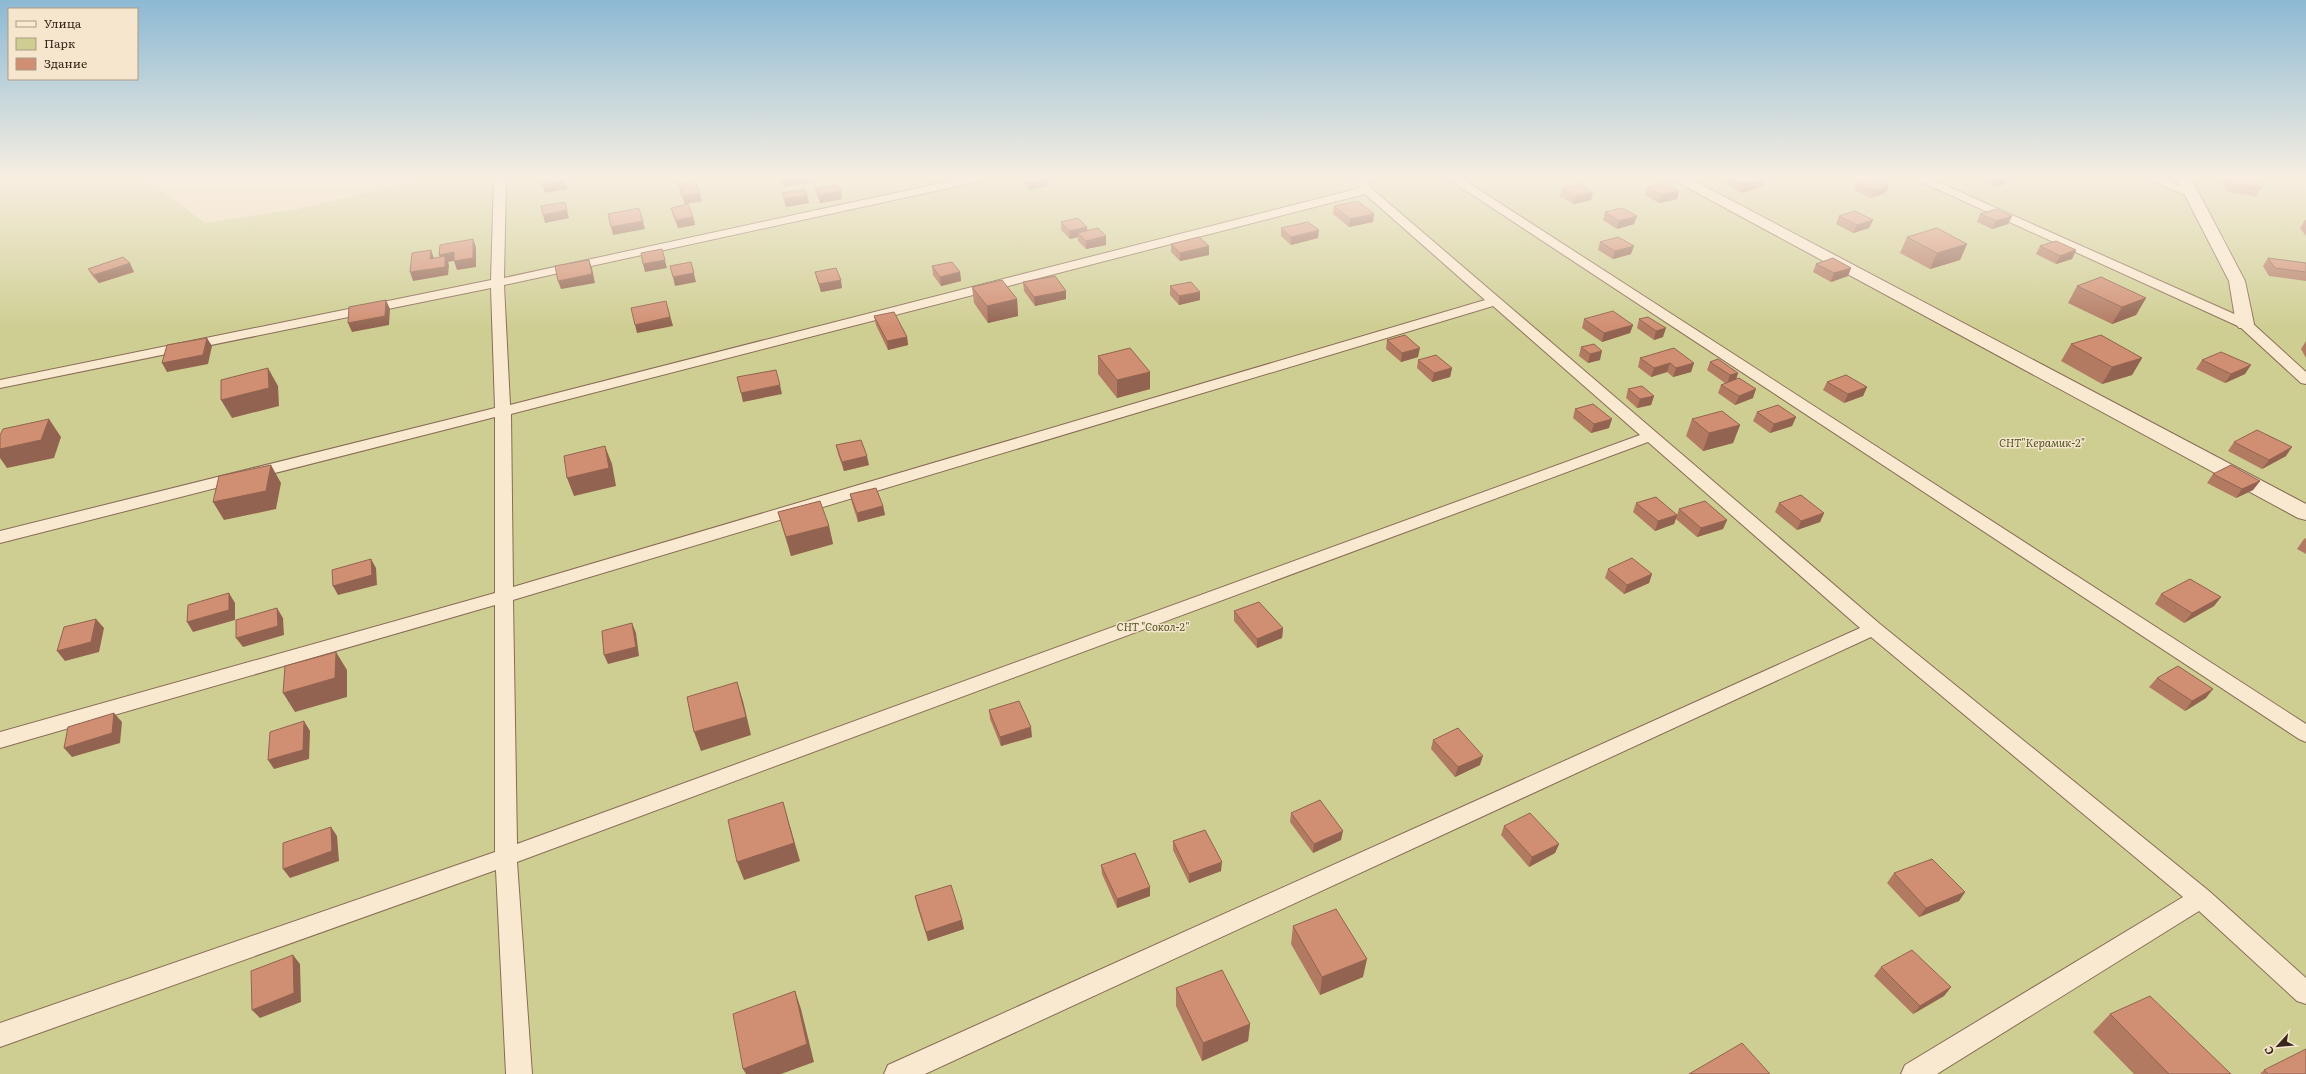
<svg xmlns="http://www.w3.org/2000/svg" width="2306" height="1074" viewBox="0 0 2306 1074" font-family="Literata,serif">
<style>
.green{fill:#cece92}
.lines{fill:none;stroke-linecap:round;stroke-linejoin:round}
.lane-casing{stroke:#896b56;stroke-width:2}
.street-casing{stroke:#896b56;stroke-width:2}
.lane{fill:#fae9d1;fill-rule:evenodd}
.street{fill:#fae9d1;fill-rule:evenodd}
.wall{fill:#b37a62}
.shaded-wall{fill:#926350}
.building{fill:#d08e72;stroke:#926350}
.labels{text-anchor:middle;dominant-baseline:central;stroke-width:3;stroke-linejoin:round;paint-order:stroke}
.park-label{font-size:11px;font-style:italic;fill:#4e5521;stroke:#f7e6ce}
</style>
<rect width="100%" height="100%" fill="#f0dbbe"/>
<path class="green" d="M0 178H144L205 223 298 209 428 178H2306V1074H0Z"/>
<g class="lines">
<g class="lane-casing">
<g id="lane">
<path d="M494 178H506L504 278 964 178H987L981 181 504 285 510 405 1360 188 1353 178H1365L1371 188 1880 624 2209 891 2306 978V1004L2297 1001 2199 911 1937 1074H1901L1905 1065 2183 897 1871 637 925 1074H884L888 1065 1860 628 1648 442 517 862 532 1074H506L496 870 0 1047V1023L495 852V605L0 748V732L495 593V417L0 543V531L495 408 491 288 0 388V380L491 280ZM1365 194 1485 300 513 587 511 414ZM1493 306 1640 435 517 844 513 600Z"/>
<path d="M1447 178H1461L2306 724V742L2299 739Z"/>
<path d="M1913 178H1929L2250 321 2306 372V384L2301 383 2240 327Z"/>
<path d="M2146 178H2163L2197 194 2195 196H2187Z"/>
</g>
</g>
<g class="street-casing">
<g id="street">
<path d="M1670 178H1689L2306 504V520L2298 518Z"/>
<path d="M2176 178H2191L2245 281 2254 324 2251 328H2239L2236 324 2229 281Z"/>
</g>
</g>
<use href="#lane" class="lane"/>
<use href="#street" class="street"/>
</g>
<g class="wall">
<path d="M23 178H40L28 182Z"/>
<path d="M779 178H816L817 181 784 187Z"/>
<path d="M1020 178H1047L1048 186 1029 190Z"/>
<path d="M1728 178H1765V179L1763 186 1742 193 1726 185Z"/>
<path d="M1975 178H2008L2005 184 1994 187Z"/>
<path d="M2225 178H2245L2261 188 2256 196 2227 192 2222 184Z"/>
<path d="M1857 182 1886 193 1871 198 1854 190Z"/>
<path d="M678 184 702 201 685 204 680 192Z"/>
<path d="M1647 187 1679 191 1677 199 1659 203 1645 195Z"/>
<path d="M815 188 842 199 820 203 817 196Z"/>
<path d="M1562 188 1591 200 1574 204 1560 196Z"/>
<path d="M782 193 807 195 809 203 786 207 784 201Z"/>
<path d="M1334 206 1374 214 1373 222 1349 227 1333 214Z"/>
<path d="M671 208 693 217 695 225 678 228 673 216Z"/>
<path d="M1605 212 1634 224 1617 229 1603 220Z"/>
<path d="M1980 214 2012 216 2008 224 1992 229 1977 222Z"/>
<path d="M1839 216 1873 220 1869 228 1853 233 1836 224Z"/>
<path d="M2305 220H2306V236L2300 228Z"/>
<path d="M1061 222 1087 227V230L1106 236V245L1086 249 1078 241V237L1070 239 1061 230Z"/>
<path d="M1281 228 1318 238 1291 245 1281 236Z"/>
<path d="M1907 237 1967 244 1960 260 1930 269 1900 253Z"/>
<path d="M1600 242 1631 254 1613 259 1598 250Z"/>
<path d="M1171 244 1209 255 1180 261 1171 252Z"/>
<path d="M2040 246 2076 250 2072 259 2056 264 2036 254Z"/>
<path d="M2268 258 2306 263V281L2269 276 2263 266Z"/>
<path d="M1816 264 1851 268 1848 276 1831 282 1813 272Z"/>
<path d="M932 266 960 272 961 281 941 286 933 275Z"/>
<path d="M88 269 134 272 99 283 93 277Z"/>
<path d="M815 272 842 288 821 292 817 280Z"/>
<path d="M1023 282 1066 291V299L1035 306 1024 291Z"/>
<path d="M1170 286 1200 292V300L1179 305 1170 295Z"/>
<path d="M2077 286 2146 298 2136 315 2112 324 2068 303Z"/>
<path d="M972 287 1017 299 1018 316 988 323 974 303Z"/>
<path d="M874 316 907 337 908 345 888 350 876 325Z"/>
<path d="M1648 317 1663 337 1654 340 1637 328 1639 319Z"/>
<path d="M1584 319 1633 325 1630 333 1602 342 1582 328Z"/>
<path d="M1387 340 1418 357 1401 362 1386 349Z"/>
<path d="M2306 341V358L2301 349Z"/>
<path d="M2071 344 2142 358 2132 375 2102 384 2061 361Z"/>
<path d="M1581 347 1600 360 1588 363 1579 356Z"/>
<path d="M1098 356 1150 372V389L1117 398 1098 374Z"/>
<path d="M1640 358 1694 363 1691 372 1673 377 1667 372 1651 377 1638 367Z"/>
<path d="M1418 360 1452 368 1450 377 1432 382 1417 368Z"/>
<path d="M2202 360 2245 374 2225 383 2196 369Z"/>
<path d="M1710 362 1738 373 1736 380 1753 398 1735 405 1718 393 1721 385 1725 383 1707 370Z"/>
<path d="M1827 382 1867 387 1863 396 1844 403 1823 390Z"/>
<path d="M1628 389 1654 396 1651 405 1637 408 1626 398Z"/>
<path d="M1575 409 1609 428 1591 433 1573 418Z"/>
<path d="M1757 412 1796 417 1792 426 1770 433 1753 421Z"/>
<path d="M1692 419 1740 425 1733 443 1703 451 1686 436Z"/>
<path d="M2234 442 2286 456 2262 469 2228 451Z"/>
<path d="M836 445 869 465 844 471 838 454Z"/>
<path d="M2213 474 2260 481 2253 490 2236 498 2207 483Z"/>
<path d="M850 494 883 506 885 515 858 522 852 503Z"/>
<path d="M1636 503 1677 515 1679 509 1727 520 1723 529 1697 537 1676 519 1674 524 1655 531 1633 512Z"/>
<path d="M1779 503 1824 513 1820 522 1797 530 1775 512Z"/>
<path d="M778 512 829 526 833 544 791 556 783 530Z"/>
<path d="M2306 538V554L2297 549 2304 539Z"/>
<path d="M1608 569 1652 574 1649 583 1624 594 1605 578Z"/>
<path d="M2161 594 2221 597 2214 606 2184 623 2155 604Z"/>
<path d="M1234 611 1283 628 1282 638 1257 648 1234 621Z"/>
<path d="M2157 678 2206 698 2185 711 2149 687Z"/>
<path d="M989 710 1032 737 1001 746 990 719Z"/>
<path d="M1433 740 1480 765 1455 777 1431 749Z"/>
<path d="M1291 813 1341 840 1313 853 1290 822Z"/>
<path d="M1504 826 1559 844 1555 853 1529 867 1501 835Z"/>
<path d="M1173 841 1221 871 1189 883 1173 850Z"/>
<path d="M1101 865 1150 887V896L1117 908 1102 874Z"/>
<path d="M1894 873 1965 892 1959 901 1919 917 1887 883Z"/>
<path d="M915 896 962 920 964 929 928 941 917 906Z"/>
<path d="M1293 926 1363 977 1320 995 1291 944Z"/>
<path d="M1881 967 1951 987 1944 996 1913 1014 1874 976Z"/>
<path d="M1176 988 1250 1024 1248 1041 1202 1061 1176 1006Z"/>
<path d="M2110 1014 2231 1074H2134L2093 1032Z"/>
<path d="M2264 1070 2306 1074H2260Z"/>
</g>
<g class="shaded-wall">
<path d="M26 178H40L28 182Z"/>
<path d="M789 178H816L817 181 784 187 782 180Z"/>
<path d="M1047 178 1048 186 1029 190V182Z"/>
<path d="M1099 178H1111L1099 181Z"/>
<path d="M2001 178H2008L2005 184 1994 187 1998 179Z"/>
<path d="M1765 179 1763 186 1742 193 1744 185Z"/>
<path d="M565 181 568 189 545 193 542 185Z"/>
<path d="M1889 186 1886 193 1871 198 1874 190Z"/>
<path d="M841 191 842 199 820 203 819 195Z"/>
<path d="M1679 191 1677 199 1659 203 1662 195Z"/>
<path d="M1593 192 1591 200 1574 204 1576 196Z"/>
<path d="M700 193 702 201 685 204 683 196Z"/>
<path d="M807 195 809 203 786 207 785 199Z"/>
<path d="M565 202 569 218 545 223 543 215Z"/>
<path d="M1374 214 1373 222 1349 227 1350 219Z"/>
<path d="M1637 216 1634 224 1617 229 1619 221Z"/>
<path d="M2012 216 2008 224 1992 229 1996 221Z"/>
<path d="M693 217 695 225 678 228 676 220Z"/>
<path d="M1873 220 1869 228 1853 233 1857 225Z"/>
<path d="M643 221 645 229 613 235 611 227Z"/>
<path d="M1087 227 1088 235 1078 233V237L1070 239 1069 231Z"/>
<path d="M1319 230 1318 238 1291 245V237Z"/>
<path d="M1106 236V245L1086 249V241Z"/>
<path d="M473 239 476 247V267L457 270 454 261Z"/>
<path d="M1967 244 1960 260 1930 269 1937 253Z"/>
<path d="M1209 246V255L1180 261V253Z"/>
<path d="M1634 246 1631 254 1613 259 1615 251Z"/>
<path d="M662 249 667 268 645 272 643 264Z"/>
<path d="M431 250 434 258V267L430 259Z"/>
<path d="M2076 250 2072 259 2056 264 2060 256Z"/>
<path d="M454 252 458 260 448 262 449 265 448 275 413 281 410 272 442 263 439 255Z"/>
<path d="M589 260 592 268 595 283 561 289 558 281Z"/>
<path d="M691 262 696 282 675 286 673 277Z"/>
<path d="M130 263 134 272 99 283 94 275Z"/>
<path d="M1851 268 1848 276 1831 282 1834 273Z"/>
<path d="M960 272 961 281 941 286 940 277Z"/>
<path d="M841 280 842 288 821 292 819 284Z"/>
<path d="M1066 291V299L1035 306 1034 297Z"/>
<path d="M1200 292V300L1179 305V296Z"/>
<path d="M2146 298 2136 315 2112 324 2122 307Z"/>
<path d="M1017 299 1018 316 988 323 987 306Z"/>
<path d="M386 300 390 309 389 325 352 332 348 323Z"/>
<path d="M666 301 673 326 637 333 635 325Z"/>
<path d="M1633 325 1630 333 1602 342 1604 333Z"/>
<path d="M1666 328 1663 337 1654 340 1656 331Z"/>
<path d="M907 337 908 345 888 350 887 341Z"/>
<path d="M207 338 212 346 208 364 167 372 162 363Z"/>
<path d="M1420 348 1418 357 1401 362 1402 353Z"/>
<path d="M1602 351 1600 360 1588 363 1590 354Z"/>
<path d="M2142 358 2132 375 2102 384 2112 367Z"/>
<path d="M1670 363 1667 372 1651 377 1654 368Z"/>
<path d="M1694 363 1691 372 1673 377 1676 368Z"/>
<path d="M2251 365 2245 374 2225 383 2231 374Z"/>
<path d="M268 368 278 386 279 406 232 418 221 400Z"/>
<path d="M1452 368 1450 377 1432 382 1434 373Z"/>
<path d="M1150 372V389L1117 398V380Z"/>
<path d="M1738 373 1735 382 1727 384 1730 375Z"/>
<path d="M780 385 782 394 743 402 741 393Z"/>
<path d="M1867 387 1863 396 1844 403 1848 394Z"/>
<path d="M1756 389 1753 398 1735 405 1739 396Z"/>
<path d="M1654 396 1651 405 1637 408 1640 399Z"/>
<path d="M1796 417 1792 426 1770 433 1774 424Z"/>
<path d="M49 419 61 437 54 458 7 468 0 458V449Z"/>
<path d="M1612 419 1609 428 1591 433 1594 424Z"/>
<path d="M1740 425 1733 443 1703 451 1709 433Z"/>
<path d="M605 446 612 464 616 486 574 496 567 478Z"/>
<path d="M2292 447 2286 456 2262 469 2269 460Z"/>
<path d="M867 456 869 465 844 471 842 462Z"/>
<path d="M271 465 281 483 276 509 224 520 213 502Z"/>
<path d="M2260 481 2253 490 2236 498 2242 489Z"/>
<path d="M883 506 885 515 858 522 857 513Z"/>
<path d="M1824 513 1820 522 1797 530 1801 521Z"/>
<path d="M1677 515 1674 524 1655 531 1658 521Z"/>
<path d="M1727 520 1723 529 1697 537 1701 528Z"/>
<path d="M829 526 833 544 791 556 786 537Z"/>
<path d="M371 559 376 568 377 585 338 595 333 586Z"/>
<path d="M1652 574 1649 583 1624 594 1627 585Z"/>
<path d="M229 593 235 603V620L193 632 187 622Z"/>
<path d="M2221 597 2214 606 2184 623 2192 613Z"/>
<path d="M277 608 283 618 284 635 243 647 236 638Z"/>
<path d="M96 619 104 628 99 652 65 661 57 651Z"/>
<path d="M632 623 636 633 639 656 608 664 604 655Z"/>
<path d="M1283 628 1282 638 1257 648V639Z"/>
<path d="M336 652 347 670V697L295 712 283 693Z"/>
<path d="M737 682 743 701 751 735 701 751 694 732Z"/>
<path d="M2213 689 2206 698 2185 711 2192 701Z"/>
<path d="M114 713 122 722 120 743 72 757 64 748Z"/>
<path d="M304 721 310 731 309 759 274 769 268 760Z"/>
<path d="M1031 727 1032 737 1001 746 1000 737Z"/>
<path d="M1483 756 1480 765 1455 777 1458 767Z"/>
<path d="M783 802 800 861 744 880 737 862Z"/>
<path d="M331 827 337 836 339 861 290 878 283 869Z"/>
<path d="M1343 831 1341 840 1313 853 1314 844Z"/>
<path d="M1559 844 1555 853 1529 867 1532 857Z"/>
<path d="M1222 862 1221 871 1189 883V874Z"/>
<path d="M1150 887V896L1117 908V899Z"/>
<path d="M1965 892 1959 901 1919 917 1926 908Z"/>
<path d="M962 920 964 929 928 941 926 932Z"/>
<path d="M293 955 300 964 301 1002 260 1018 252 1010Z"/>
<path d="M1367 959 1363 977 1320 995 1322 977Z"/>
<path d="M1951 987 1944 996 1913 1014 1920 1006Z"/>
<path d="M795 991 801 1009 814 1062 781 1074H746L743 1069Z"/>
<path d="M1250 1024 1248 1041 1202 1061 1203 1043Z"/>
</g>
<g class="building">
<path d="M540 178H564L565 181 542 185Z"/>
<path d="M1026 178H1046L1029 182Z"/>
<path d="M1731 178H1765V179L1744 185Z"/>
<path d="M1870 178H1874L1889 186 1874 190 1857 182Z"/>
<path d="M2228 178H2245L2256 180 2261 188 2231 184Z"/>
<path d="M695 181 700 193 683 196 678 184Z"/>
<path d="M1664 183 1679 191 1662 195 1647 187Z"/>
<path d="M1579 184 1593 192 1576 196 1562 188Z"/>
<path d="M837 185 841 191 819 195 815 188Z"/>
<path d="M804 189 807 195 785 199 782 193Z"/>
<path d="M1358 201 1374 214 1350 219 1334 206Z"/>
<path d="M565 202 567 210 543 215 541 206Z"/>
<path d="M688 204 693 217 676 220 671 208Z"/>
<path d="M639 208 643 221 611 227 608 214Z"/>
<path d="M1622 208 1637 216 1619 221 1605 212Z"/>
<path d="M1996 209 2012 216 1996 221 1980 214Z"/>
<path d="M1855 211 1873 220 1857 225 1839 216Z"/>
<path d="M1078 218 1087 227 1069 231 1061 222Z"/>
<path d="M1308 222 1319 230 1291 237 1281 228Z"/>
<path d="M1098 228 1106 236 1086 241 1078 233Z"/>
<path d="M1937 228 1967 244 1937 253 1907 237Z"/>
<path d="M1199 237 1209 246 1180 253 1171 244Z"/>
<path d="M1618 237 1634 246 1615 251 1600 242Z"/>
<path d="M473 239V258L454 261V252L439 255 440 245Z"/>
<path d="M2056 241 2076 250 2060 256 2040 246Z"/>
<path d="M662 249 665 260 643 264 641 253Z"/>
<path d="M431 250 430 259 445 256V267L410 272 412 253Z"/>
<path d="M123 257 130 263 94 275 88 269Z"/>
<path d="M1833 258 1851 268 1834 273 1816 264Z"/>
<path d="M2268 258 2306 263V272L2275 268Z"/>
<path d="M589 260 592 274 558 281 555 266Z"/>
<path d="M691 262 694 273 673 277 670 266Z"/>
<path d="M952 262 960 272 940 277 932 266Z"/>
<path d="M836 268 841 280 819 284 815 272Z"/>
<path d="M1055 276 1066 291 1034 297 1023 282Z"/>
<path d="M2101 277 2146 298 2122 307 2077 286Z"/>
<path d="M1002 280 1017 299 987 306 972 287Z"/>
<path d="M1191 282 1200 292 1179 296 1170 286Z"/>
<path d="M386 300 385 316 348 323 349 307Z"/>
<path d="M666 301 670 317 635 325 631 308Z"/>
<path d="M1613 311 1633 325 1604 333 1584 319Z"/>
<path d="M894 312 907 337 887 341 874 316Z"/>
<path d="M1648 317 1666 328 1656 331 1639 319Z"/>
<path d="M1405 335 1420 348 1402 353 1387 340Z"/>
<path d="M2101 335 2142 358 2112 367 2071 344Z"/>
<path d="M207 338 203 355 162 363 167 345Z"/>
<path d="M1594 344 1602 351 1590 354 1581 347Z"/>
<path d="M1130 348 1150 372 1117 380 1098 356Z"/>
<path d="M1674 348 1694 363 1676 368 1670 363 1654 368 1640 358Z"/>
<path d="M2221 352 2251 365 2231 374 2202 360Z"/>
<path d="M1436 355 1452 368 1434 373 1418 360Z"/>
<path d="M1718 359 1738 373 1730 375 1710 362Z"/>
<path d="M268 368 269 388 221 400V380Z"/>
<path d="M776 370 780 385 741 393 737 377Z"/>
<path d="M1846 375 1867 387 1848 394 1827 382Z"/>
<path d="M1739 378 1756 389 1739 396 1721 385Z"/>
<path d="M1642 386 1654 396 1640 399 1628 389Z"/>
<path d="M1593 404 1612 419 1594 424 1575 409Z"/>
<path d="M1778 405 1796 417 1774 424 1757 412Z"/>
<path d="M1722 411 1740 425 1709 433 1692 419Z"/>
<path d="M49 419 41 440 0 449V435L3 429Z"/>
<path d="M2257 430 2292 447 2269 460 2234 442Z"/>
<path d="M861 440 867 456 842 462 836 445Z"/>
<path d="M605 446 609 468 567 478 564 456Z"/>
<path d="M271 465 266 491 213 502 219 476Z"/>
<path d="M2231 465 2260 481 2242 489 2213 474Z"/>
<path d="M876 488 883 506 857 513 850 494Z"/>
<path d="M1801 495 1824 513 1801 521 1779 503Z"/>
<path d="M1656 497 1677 515 1658 521 1636 503Z"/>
<path d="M820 501 829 526 786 537 778 512Z"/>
<path d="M1705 501 1727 520 1701 528 1679 509Z"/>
<path d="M1632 558 1652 574 1627 585 1608 569Z"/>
<path d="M371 559 372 575 333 586 332 570Z"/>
<path d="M2190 579 2221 597 2192 613 2161 594Z"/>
<path d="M229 593V610L187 622 188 605Z"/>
<path d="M1259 602 1283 628 1257 639 1234 611Z"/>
<path d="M277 608 278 626 236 638V620Z"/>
<path d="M96 619 91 642 57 651 64 627Z"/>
<path d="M632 623 636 647 604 655 602 631Z"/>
<path d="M336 652 335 678 283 693 285 666Z"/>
<path d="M2178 666 2213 689 2192 701 2157 678Z"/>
<path d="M737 682 746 717 694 732 687 697Z"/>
<path d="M1019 701 1031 727 1000 737 989 710Z"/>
<path d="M114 713 112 733 64 748 68 727Z"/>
<path d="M304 721 303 750 268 760 270 732Z"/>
<path d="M1458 728 1483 756 1458 767 1433 740Z"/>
<path d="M1320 800 1343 831 1314 844 1291 813Z"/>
<path d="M783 802 794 843 737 862 728 820Z"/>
<path d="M1530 813 1559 844 1532 857 1504 826Z"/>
<path d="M331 827 332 851 283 869V843Z"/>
<path d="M1205 830 1222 862 1189 874 1173 841Z"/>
<path d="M1135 853 1150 887 1117 899 1101 865Z"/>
<path d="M1932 859 1965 892 1926 908 1894 873Z"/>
<path d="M951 885 962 920 926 932 915 896Z"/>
<path d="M1336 909 1367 959 1322 977 1293 926Z"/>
<path d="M1912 950 1951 987 1920 1006 1881 967Z"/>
<path d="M293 955 294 993 252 1010 251 971Z"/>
<path d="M1222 970 1250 1024 1203 1043 1176 988Z"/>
<path d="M795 991 807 1044 743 1069 733 1014Z"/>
<path d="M2150 996 2231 1074H2169L2110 1014Z"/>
<path d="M1742 1043 1770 1074H1689Z"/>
<path d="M2306 1049V1074H2268L2264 1070Z"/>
</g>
<linearGradient id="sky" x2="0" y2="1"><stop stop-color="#8cb9d3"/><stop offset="0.54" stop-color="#f8efe2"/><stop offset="1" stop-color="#f8efe2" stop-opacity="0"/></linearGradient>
<rect width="2306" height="329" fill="url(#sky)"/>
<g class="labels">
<g class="park-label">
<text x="2042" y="442">СНТ"Керамик-2"</text>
<text x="1153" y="626">СНТ "Сокол-2"</text>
</g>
</g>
<rect x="8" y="8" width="130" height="72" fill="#f7e6ce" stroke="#ab9986"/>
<rect x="16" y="21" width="20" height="6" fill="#fae9d1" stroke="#ab9986"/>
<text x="44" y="28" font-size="12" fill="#38261b">Улица</text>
<rect x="16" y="38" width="20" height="12" fill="#cece92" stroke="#ab9986"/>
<text x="44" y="48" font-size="12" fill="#38261b">Парк</text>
<rect x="16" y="58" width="20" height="12" fill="#d08e72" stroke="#ab9986"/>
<text x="44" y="68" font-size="12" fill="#38261b">Здание</text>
<g transform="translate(2278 1046) rotate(243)" stroke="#f7e6ce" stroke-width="3" paint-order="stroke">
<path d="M0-3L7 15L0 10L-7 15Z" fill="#38261b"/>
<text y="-6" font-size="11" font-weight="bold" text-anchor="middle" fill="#38261b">С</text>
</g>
</svg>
